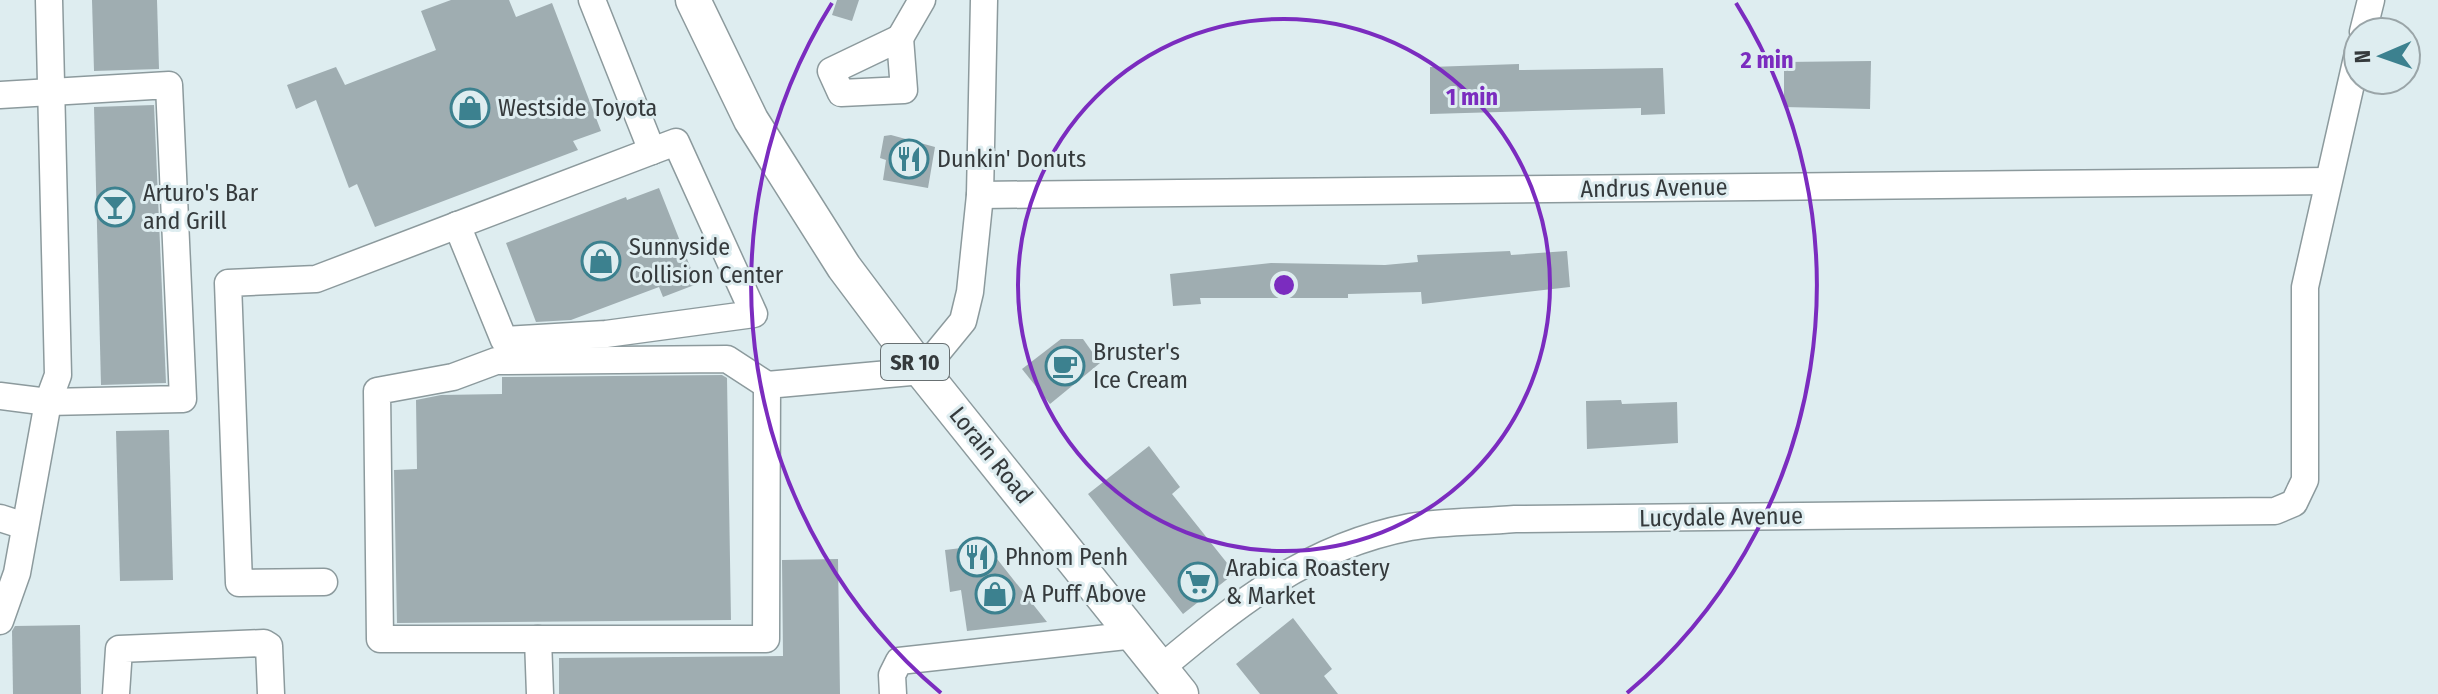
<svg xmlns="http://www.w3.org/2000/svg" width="2438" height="694" viewBox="0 0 2438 694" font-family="'Fira Sans Condensed',sans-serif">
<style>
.building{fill:#9fadb1}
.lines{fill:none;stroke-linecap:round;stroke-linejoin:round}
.minor-casing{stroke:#8c9a9d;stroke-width:29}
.major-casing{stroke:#8c9a9d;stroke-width:37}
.minor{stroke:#fff;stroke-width:26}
.major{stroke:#fff;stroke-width:34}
.ring{fill:none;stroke:#7b2cbf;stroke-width:4}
.labels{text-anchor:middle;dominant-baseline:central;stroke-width:6;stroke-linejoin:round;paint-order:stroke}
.shield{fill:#deedf0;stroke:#687072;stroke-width:2}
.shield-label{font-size:22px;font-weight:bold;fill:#353a3c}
.poi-label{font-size:24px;fill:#353a3c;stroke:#deedf0;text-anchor:start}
.street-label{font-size:24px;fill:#353a3c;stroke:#deedf0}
.centre{fill:#7b2cbf;stroke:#deedf0;stroke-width:4}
.ring-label{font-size:24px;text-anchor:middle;font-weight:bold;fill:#7b2cbf;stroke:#deedf0;stroke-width:6;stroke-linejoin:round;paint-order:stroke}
</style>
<rect width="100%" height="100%" fill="#deedf0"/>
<g class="building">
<path d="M92 0H157L159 69 94 71Z"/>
<path d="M451 0H509L516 17 552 3 601 131 573 141 578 150 375 227 357 184 349 188 316 100 296 109 287 85 336 67 345 85 436 50 421 11Z"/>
<path d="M837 0H859L852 21 832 15Z"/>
<path d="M1871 61 1870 109 1784 107V62Z"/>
<path d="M1519 64V70L1663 68 1665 114 1641 115V108L1430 114V67Z"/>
<path d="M154 105 166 383 101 385 94 107Z"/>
<path d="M891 135 935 147 928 188 883 180 886 160 880 158 884 136Z"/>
<path d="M659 188 697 284 663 297 659 287 571 320 536 322 506 243 626 197 627 200Z"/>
<path d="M1510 251 1511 255 1567 251 1570 287 1422 304 1421 292 1348 294V298H1200L1201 304 1173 306 1170 274 1271 263 1385 265 1418 262 1417 255Z"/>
<path d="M1061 339H1083L1100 363 1050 404 1022 369Z"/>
<path d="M722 375 727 378 731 620 397 623 394 470 417 469 416 400 441 395 502 394V377Z"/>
<path d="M1621 400 1622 404 1677 402 1678 443 1587 449 1586 401Z"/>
<path d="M169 430 173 580 120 581 116 431Z"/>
<path d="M1149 446 1180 487 1172 494 1235 573 1183 614 1088 494Z"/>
<path d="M986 545 1047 622 967 631 961 590 950 592 945 550Z"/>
<path d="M838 559 840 694H559V658L783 656 782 560Z"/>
<path d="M1293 618 1332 669 1324 676 1338 694H1260L1236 664Z"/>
<path d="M80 625 81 694H13L12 631 15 626Z"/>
</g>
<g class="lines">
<g class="minor-casing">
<g id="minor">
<path d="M2363 32 2371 0"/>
<path d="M900 38 904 90 841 93 831 71Z"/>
<path d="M900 38 922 0"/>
<path d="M0 95 169 85 183 399 48 402 0 396"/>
<path d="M980 195 2327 181"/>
<path d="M457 225 504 340 606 334 754 314 676 142 652 151"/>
<path d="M0 518 25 526"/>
<path d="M324 582 239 583 228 283 316 279 652 151 592 0"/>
<path d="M0 621 17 573 48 402 58 375 49 0"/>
<path d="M538 639H380L377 391 453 377 496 361 727 359 767 385"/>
<path d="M1161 668C1239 603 1307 547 1410 527 1444 521 1481 522 1515 519L2275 511 2294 503 2305 480V287L2358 53"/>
<path d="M116 694 119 649 264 643 269 646 271 694"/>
<path d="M540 694 538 639H766L767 385 922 371 963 321 970 292 980 195 984 0"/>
<path d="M893 694 892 675 899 661 1135 635"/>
</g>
</g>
<g class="major-casing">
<path id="major" d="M693 0 751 120 844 267 922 371 1181 694"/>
</g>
<use href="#minor" class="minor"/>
<use href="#major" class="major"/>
</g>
<g class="ring">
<circle cx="1284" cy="285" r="266"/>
<path d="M941 693A533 533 0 0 1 832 3M1736 3A533 533 0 0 1 1627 693"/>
</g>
<defs>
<g id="shop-ring" transform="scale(2)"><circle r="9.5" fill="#deedf0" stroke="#3c818f" stroke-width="1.5"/><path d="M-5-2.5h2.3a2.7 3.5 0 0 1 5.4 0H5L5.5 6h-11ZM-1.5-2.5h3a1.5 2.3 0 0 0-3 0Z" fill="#3c818f"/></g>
<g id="restaurant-ring" transform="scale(2)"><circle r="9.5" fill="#deedf0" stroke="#3c818f" stroke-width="1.5"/><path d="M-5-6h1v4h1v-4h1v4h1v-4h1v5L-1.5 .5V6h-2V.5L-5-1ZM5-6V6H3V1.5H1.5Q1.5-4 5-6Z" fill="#3c818f"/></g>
<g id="bar-ring" transform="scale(2)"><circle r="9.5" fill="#deedf0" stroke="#3c818f" stroke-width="1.5"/><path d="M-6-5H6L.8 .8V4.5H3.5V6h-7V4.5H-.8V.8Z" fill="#3c818f"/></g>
<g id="cafe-ring" transform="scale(2)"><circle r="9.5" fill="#deedf0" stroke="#3c818f" stroke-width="1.5"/><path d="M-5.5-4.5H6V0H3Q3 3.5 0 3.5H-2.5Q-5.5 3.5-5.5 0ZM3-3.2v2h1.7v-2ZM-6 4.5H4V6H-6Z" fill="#3c818f"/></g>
<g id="supermarket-ring" transform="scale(2)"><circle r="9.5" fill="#deedf0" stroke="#3c818f" stroke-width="1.5"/><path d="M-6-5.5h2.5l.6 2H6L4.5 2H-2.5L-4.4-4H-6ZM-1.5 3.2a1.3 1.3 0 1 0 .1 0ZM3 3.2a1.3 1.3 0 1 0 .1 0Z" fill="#3c818f"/></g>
</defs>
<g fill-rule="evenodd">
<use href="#shop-ring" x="470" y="108"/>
<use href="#restaurant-ring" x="909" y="159"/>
<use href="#bar-ring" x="115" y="207"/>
<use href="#shop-ring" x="601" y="261"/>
<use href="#cafe-ring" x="1065" y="366"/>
<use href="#restaurant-ring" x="977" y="557"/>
<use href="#supermarket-ring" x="1198" y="582"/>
<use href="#shop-ring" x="995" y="594"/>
</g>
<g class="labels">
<rect class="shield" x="881" y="344" width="68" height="36" rx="6"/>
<g class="shield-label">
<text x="915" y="362">SR 10</text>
</g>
<g class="poi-label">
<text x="498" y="108">Westside Toyota</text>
<text x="937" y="159">Dunkin' Donuts</text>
<text x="143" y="193">Arturo's Bar<tspan x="143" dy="28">and Grill</tspan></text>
<text x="629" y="247">Sunnyside<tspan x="629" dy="28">Collision Center</tspan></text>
<text x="1093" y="352">Bruster's<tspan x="1093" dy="28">Ice Cream</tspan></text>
<text x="1005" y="557">Phnom Penh</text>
<text x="1226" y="568">Arabica Roastery<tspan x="1226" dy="28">&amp; Market</tspan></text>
<text x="1023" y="594">A Puff Above</text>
</g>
<g class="street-label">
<text transform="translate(1654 188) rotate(-1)">Andrus Avenue</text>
<text transform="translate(991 455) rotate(51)">Lorain Road</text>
<text transform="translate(1721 517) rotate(-1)">Lucydale Avenue</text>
</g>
</g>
<circle cx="1284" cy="285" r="12" class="centre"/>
<g class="ring-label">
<text x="1767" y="68">2 min</text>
<text x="1472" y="105">1 min</text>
</g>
<g transform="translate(2382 56) rotate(268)"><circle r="38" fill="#deedf0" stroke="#9aa5a8" stroke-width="2"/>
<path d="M0-6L14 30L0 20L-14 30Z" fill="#3c818f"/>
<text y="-12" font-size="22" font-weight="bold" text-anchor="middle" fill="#353a3c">N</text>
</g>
</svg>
